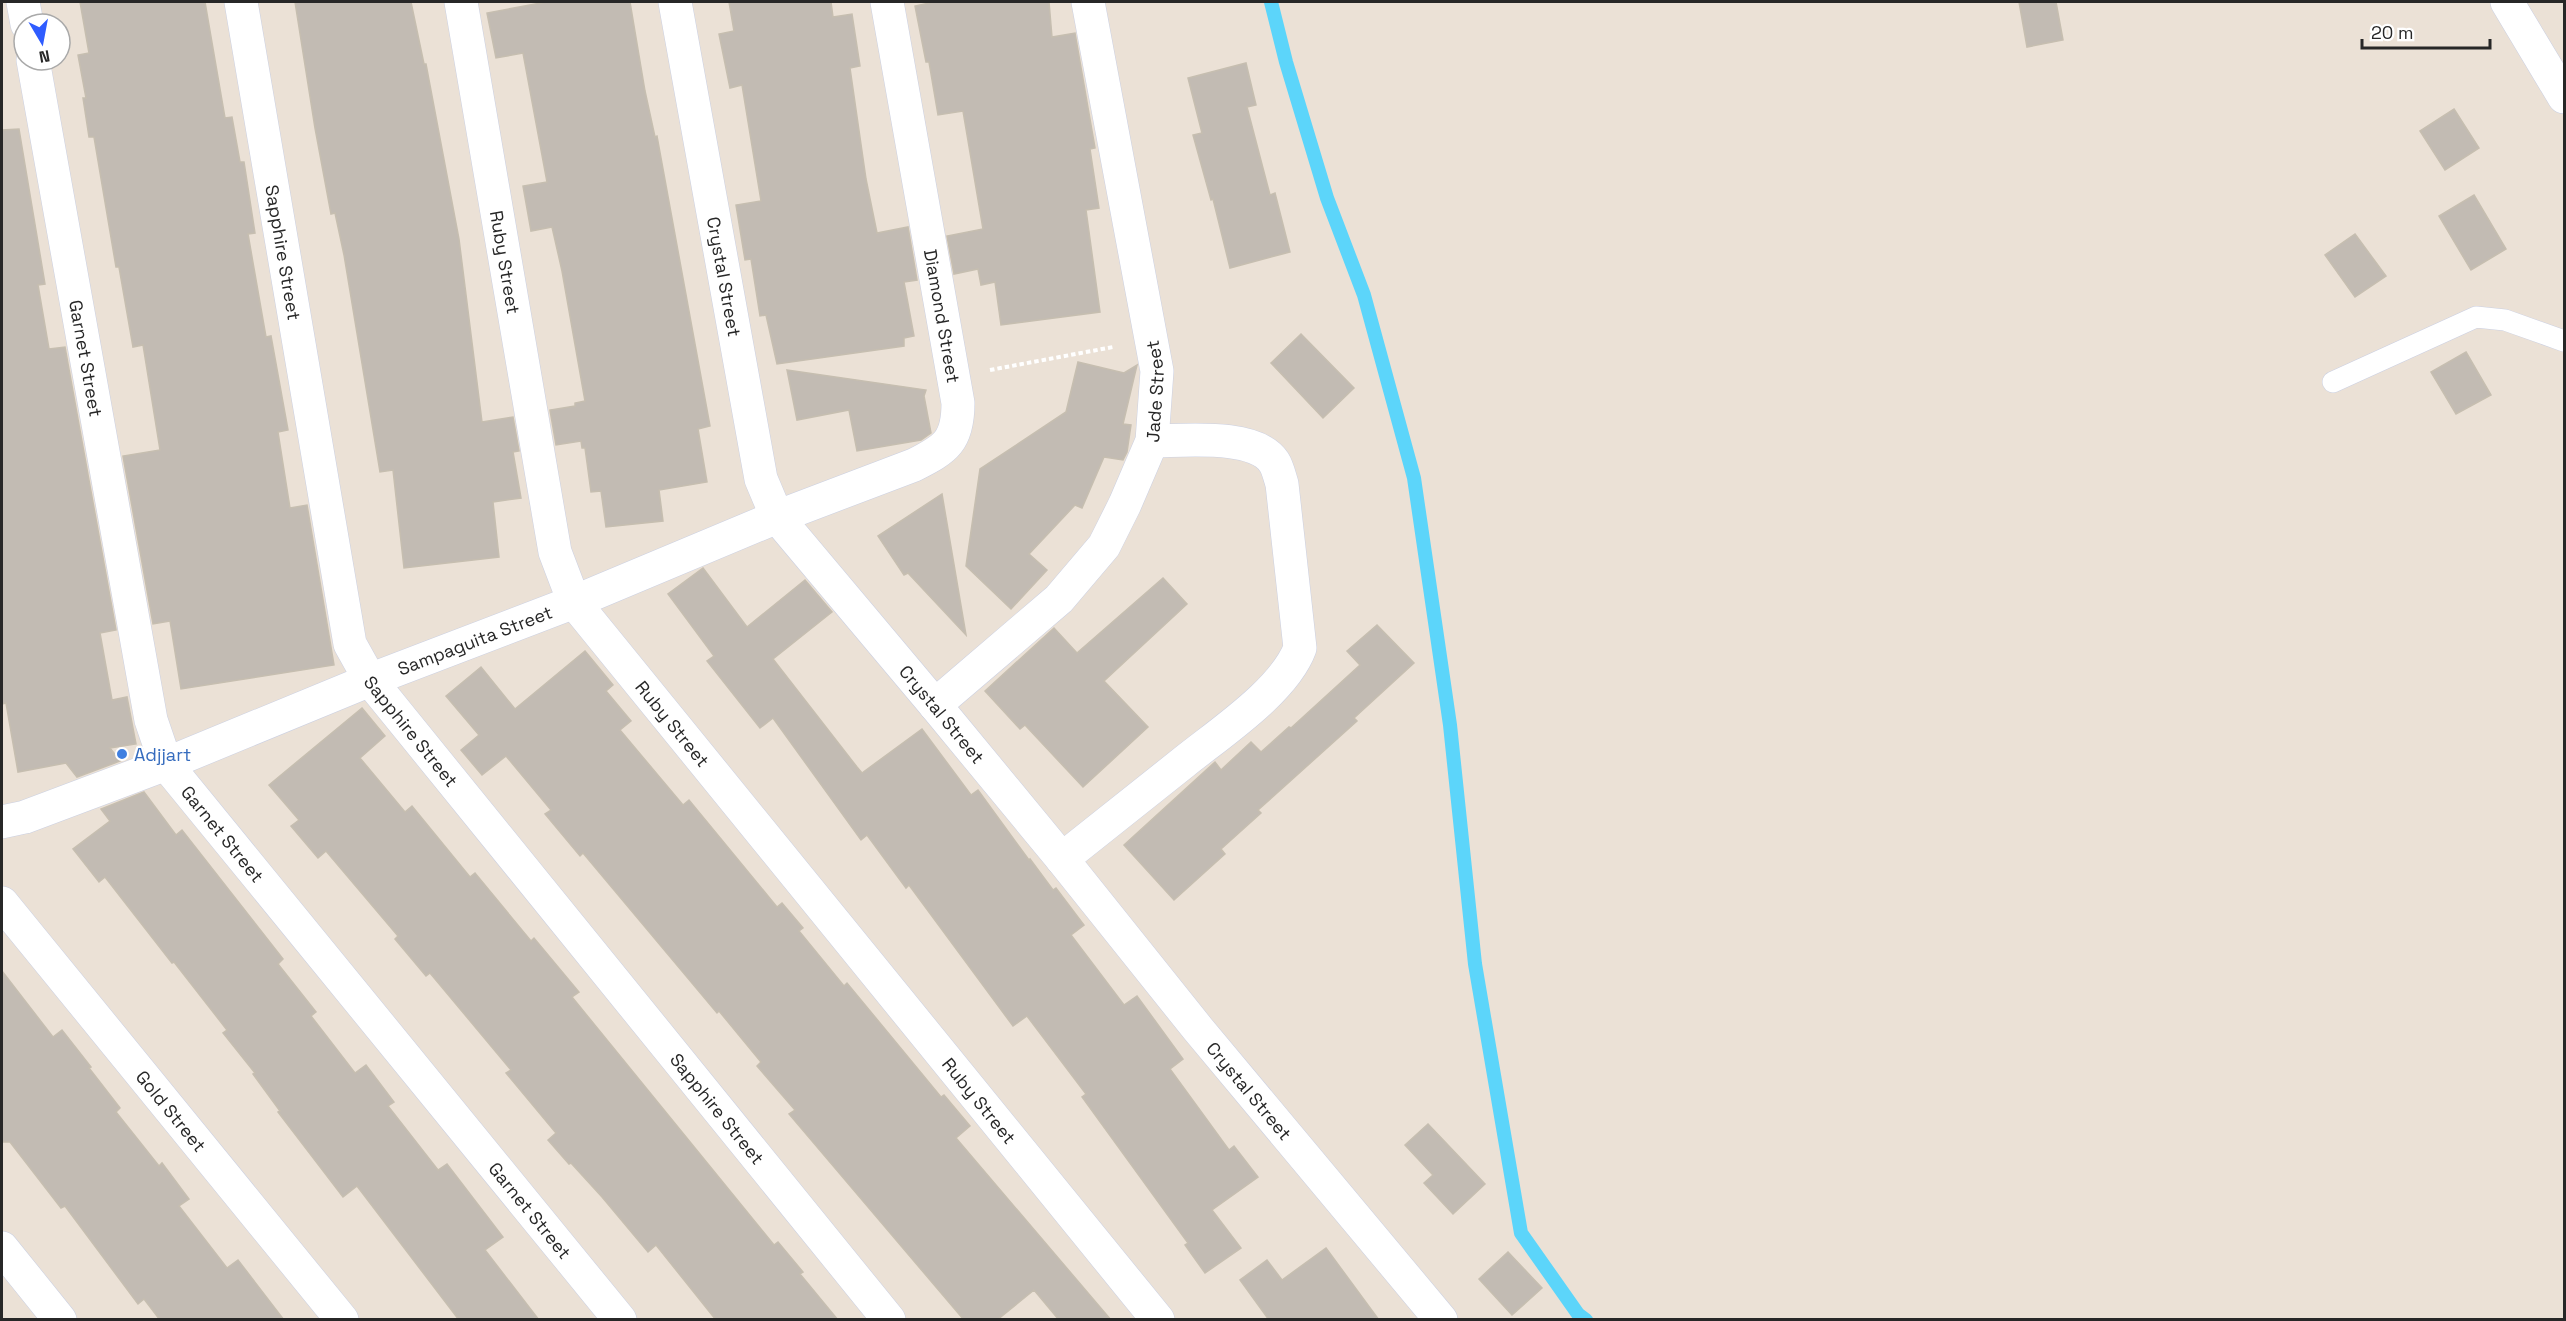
<svg xmlns="http://www.w3.org/2000/svg" width="2566" height="1321" viewBox="0 0 2566 1321" font-family="'Space Grotesk',sans-serif">
<style>
.lines{fill:none;stroke-linecap:round;stroke-linejoin:round}
.stream{stroke:#5cd5fa;stroke-width:14}
.building{fill:#c2bbb3;stroke:#c6beb0;stroke-width:1.5}
.lane-casing{stroke:#cbd0e2;stroke-width:22}
.street-casing{stroke:#cbd0e2;stroke-width:34}
.secondary-casing{stroke:#cbd0e2;stroke-width:34}
.path{stroke:#fff;stroke-width:4;stroke-dasharray:4.5 3;stroke-linecap:butt}
.lane{stroke:#fff;stroke-width:21}
.street{stroke:#fff;stroke-width:33}
.secondary{stroke:#fff;stroke-width:33}
.shop-dot{fill:#3f7fe0;stroke:#fff;stroke-width:2}
.labels{text-anchor:middle;dominant-baseline:central;stroke-width:4.5;stroke-linejoin:round;paint-order:stroke}
.street-label{font-size:18px;fill:#272727;stroke:#fff}
.shop-label{font-size:18px;fill:#366cbe;stroke:#fff;text-anchor:start}
</style>
<rect width="100%" height="100%" fill="#ebe1d6"/>
<g class="lines">
<path class="stream" d="M1271 2 1286 62 1327 198 1364 295 1414 478 1450 725 1475 964 1521 1233 1578 1314 1586 1320"/>
</g>
<g class="building">
<path d="M80 2H205L225 118 232 117 240 162H244L255 233 248 234 266 337 271 336 288 430 278 432 290 508 307 505 334 665 181 689 170 621 153 624 123 456 160 450 143 345 133 347 119 267H116L94 137H89L83 98H86L78 55 89 53Z"/>
<path d="M295 2H411L424 64H426L459 239 482 422 513 417 519 451 513 452 521 498 493 502 499 557 404 568 393 470 380 472 344 255 335 213 331 214 315 128Z"/>
<path d="M546 2H630L645 91 655 137 657 136 710 426 698 429 707 482 659 490 663 521 606 527 601 491 591 492 585 448H582L581 441 556 445 550 410 575 406V403L585 401 562 271 552 227 531 231 523 186 547 182 523 53 496 58 487 13Z"/>
<path d="M729 2H831L833 17 852 14 860 66 850 68 866 179 877 233 908 227 917 280 904 282 914 336 904 338V346L777 364 766 315 760 316 751 259 745 260 736 205 761 201 742 85 730 88 719 34 734 31Z"/>
<path d="M934 2H1049L1052 37 1075 33 1095 148 1090 149 1099 208 1086 210 1100 312 1001 325 995 282 981 285 978 269 954 274 947 236 983 229 963 111 938 115 929 62H926L915 6Z"/>
<path d="M2019 2H2056L2063 40 2027 47Z"/>
<path d="M1246 63 1256 105 1247 107 1270 195 1275 193 1290 252 1230 268 1213 199 1211 200 1193 135 1202 133 1188 78Z"/>
<path d="M2454 109 2479 148 2445 170 2420 131Z"/>
<path d="M19 129 45 284 38 285 49 349 65 347 116 630 100 633 112 700 127 697 136 744 110 748 120 761 77 777 66 763 18 772 6 703 2 704V130Z"/>
<path d="M2474 195 2506 249 2471 270 2439 216Z"/>
<path d="M2355 234 2386 276 2355 297 2325 255Z"/>
<path d="M1301 334 1354 388 1323 418 1271 363Z"/>
<path d="M2466 352 2491 395 2456 414 2431 372Z"/>
<path d="M1078 362 1124 373 1137 365 1123 424 1131 425 1127 452 1123 460 1104 457 1082 508 1075 505 1029 554 1047 570 1011 609 966 566 980 469 1066 412Z"/>
<path d="M787 370 926 390 924 396 931 433 921 440 857 451 849 410 797 420Z"/>
<path d="M942 494 966 635 908 573 904 575 878 536Z"/>
<path d="M703 568 747 627 805 580 832 612 773 659 857 767 862 773 922 729 971 795 978 790 1029 860 1030 859 1053 890 1056 888 1084 925 1071 935 1124 1005 1137 996 1183 1059 1170 1069 1229 1150 1234 1146 1258 1177 1212 1210 1241 1248 1205 1273 1185 1245 1188 1243 1082 1097 1086 1094 1027 1016 1013 1026 909 885 906 888 867 835 861 840 773 718 760 728 707 661 714 656 668 594Z"/>
<path d="M1163 578 1187 604 1104 681 1148 727 1083 787 1025 725 1020 729 985 691 1054 628 1077 653Z"/>
<path d="M1377 625 1414 663 1354 718 1357 721 1258 810 1261 813 1221 849 1225 854 1174 900 1124 845 1215 762 1221 770 1251 742 1261 752 1289 727 1291 728 1360 665 1347 651Z"/>
<path d="M585 651 613 685 606 691 631 721 620 730 683 805 689 800 777 907 782 903 803 928 799 931 844 986 847 983 941 1097 944 1095 970 1126 956 1138 1111 1320H1059L1034 1290 997 1320H964L789 1114 795 1110 757 1066 761 1062 719 1011 717 1013 583 853 580 856 545 814 551 810 506 756 482 775 461 750 479 735 446 696 481 667 515 709Z"/>
<path d="M362 708 385 736 360 758 405 812 412 806 470 877 475 873 531 941 534 938 579 992 572 997 774 1245 778 1242 803 1272 800 1274 838 1320H716L656 1245 648 1252 602 1197 571 1163 569 1164 548 1140 556 1133 506 1073 511 1070 430 973 426 976 395 939 398 936 326 851 318 858 291 826 299 820 269 785Z"/>
<path d="M144 792 176 835 182 830 283 959 278 964 316 1012 311 1016 355 1073 366 1065 394 1102 388 1106 438 1170 447 1164 503 1237 485 1250 539 1320H459L357 1186 343 1197 278 1112 280 1111 253 1074 255 1073 223 1033 227 1030 174 962 172 963 105 877 99 882 73 849 110 821 101 809Z"/>
<path d="M2 971 53 1037 62 1030 91 1067 89 1068 120 1108 116 1112 159 1166 162 1163 189 1199 179 1206 227 1268 238 1260 284 1320H160L144 1299 138 1304 65 1206 61 1208 10 1142H2Z"/>
<path d="M1428 1124 1485 1184 1453 1214 1424 1183 1433 1175 1405 1145Z"/>
<path d="M1326 1248 1379 1320H1269L1240 1280 1267 1260 1282 1280Z"/>
<path d="M1508 1252 1542 1288 1512 1315 1479 1279Z"/>
</g>
<g class="lines">
<g class="lane-casing">
<path id="lane" d="M2333 382 2476 317 2505 320 2564 341"/>
</g>
<g class="street-casing">
<g id="street">
<path d="M23 2 27 24"/>
<path id="s1" d="M241 2 350 644 370 680 889 1320"/>
<path id="s2" d="M461 2 555 552 574 602 1158 1320"/>
<path id="s3" d="M675 2 761 479 777 517 935 705 1062 859 1198 1029 1441 1320"/>
<path id="s4" d="M33 60 151 720 166 764 620 1320"/>
<path id="s5" d="M935 705 1059 599 1104 546 1125 504 1152 441 1157 371 1088 2"/>
<path id="s6" d="M2 822 25 817 166 764 370 680 574 602 777 517 914 465C946 449 958 441 958 403L887 2"/>
<path d="M1062 859C1103 826 1144 794 1184 762 1220 733 1284 691 1300 648L1282 484C1280 478 1278 468 1274 462 1255 433 1184 441 1152 441"/>
<path id="s7" d="M2 903 342 1320"/>
<path d="M2 1248 60 1320"/>
</g>
</g>
<g class="secondary-casing">
<path id="secondary" d="M2507 2 2564 97"/>
</g>
<path class="path" d="M990 370 1113 347"/>
<use href="#lane" class="lane"/>
<use href="#street" class="street"/>
<use href="#secondary" class="secondary"/>
</g>
<circle class="shop-dot" cx="122" cy="754" r="6"/>
<g class="labels">
<g class="street-label">
<text stroke="none"><textPath href="#s1" startOffset="254">Sapphire Street</textPath></text>
<text stroke="none"><textPath href="#s2" startOffset="264">Ruby Street</textPath></text>
<text stroke="none"><textPath href="#s3" startOffset="279">Crystal Street</textPath></text>
<text transform="translate(942 316) rotate(80)">Diamond Street</text>
<text stroke="none"><textPath href="#s4" startOffset="303">Garnet Street</textPath></text>
<text stroke="none"><textPath href="#s5" startOffset="398">Jade Street</textPath></text>
<text stroke="none"><textPath href="#s6" startOffset="507">Sampaguita Street</textPath></text>
<text stroke="none"><textPath href="#s3" startOffset="783">Crystal Street</textPath></text>
<text stroke="none"><textPath href="#s2" startOffset="768">Ruby Street</textPath></text>
<text stroke="none"><textPath href="#s1" startOffset="758">Sapphire Street</textPath></text>
<text stroke="none"><textPath href="#s4" startOffset="807">Garnet Street</textPath></text>
<text stroke="none"><textPath href="#s3" startOffset="1269">Crystal Street</textPath></text>
<text stroke="none"><textPath href="#s2" startOffset="1254">Ruby Street</textPath></text>
<text stroke="none"><textPath href="#s1" startOffset="1244">Sapphire Street</textPath></text>
<text stroke="none"><textPath href="#s7" startOffset="268">Gold Street</textPath></text>
<text stroke="none"><textPath href="#s4" startOffset="1293">Garnet Street</textPath></text>
</g>
<g class="shop-label">
<text x="134" y="754">Adjjart</text>
</g>
</g>
<rect width="2566" height="1321" fill="none" stroke="#272727" stroke-width="6"/>
<g transform="translate(42 42) rotate(170)"><circle r="28" fill="#ffffff" stroke="#a9a9a9" stroke-width="1.5"/>
<path d="M0-4.5L10 22L0 15L-10 22Z" fill="#2f5cff"/>
<text y="-9" font-size="16" font-weight="bold" text-anchor="middle" fill="#272727">N</text>
</g>
<path d="M2362 39v9h128v-9" fill="none" stroke="#272727" stroke-width="3"/>
<text x="2371" y="39" font-size="18" fill="#272727" stroke="#ffffff" stroke-width="4.5" paint-order="stroke">20 m</text>
</svg>
